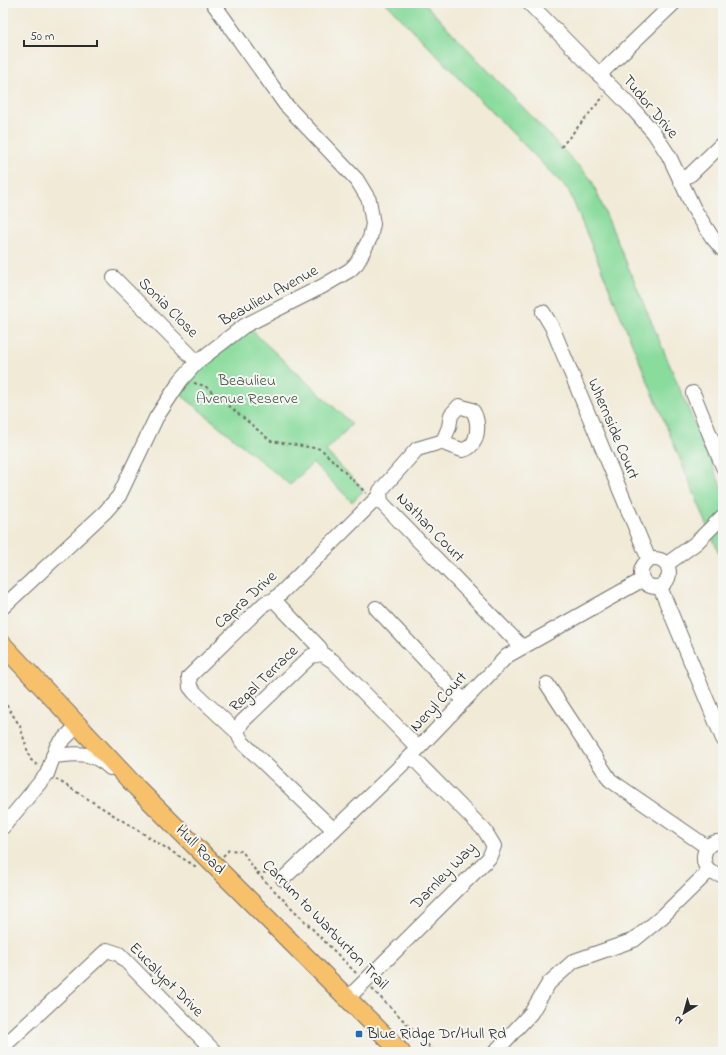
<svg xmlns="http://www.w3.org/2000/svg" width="726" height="1055" viewBox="0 0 726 1055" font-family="'Indie Flower',sans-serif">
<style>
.green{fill:#8adc9d;stroke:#5a8464}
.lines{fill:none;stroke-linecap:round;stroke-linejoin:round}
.minor-casing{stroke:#706e67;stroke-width:16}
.major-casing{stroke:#706e67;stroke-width:20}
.path{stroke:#706e67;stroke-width:2;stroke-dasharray:3 3;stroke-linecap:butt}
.minor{stroke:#fff;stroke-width:14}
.major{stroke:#f7c06b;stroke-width:18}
.poi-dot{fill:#1f6fb2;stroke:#f6f6f2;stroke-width:1.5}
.labels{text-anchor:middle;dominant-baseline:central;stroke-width:4;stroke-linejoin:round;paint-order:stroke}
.street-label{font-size:16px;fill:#2b2b2b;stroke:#f6f6f2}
.park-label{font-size:16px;fill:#435748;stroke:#f6f6f2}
.poi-label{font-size:16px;fill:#2b2b2b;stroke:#f6f6f2;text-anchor:start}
</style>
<rect width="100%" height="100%" fill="#f6f6f2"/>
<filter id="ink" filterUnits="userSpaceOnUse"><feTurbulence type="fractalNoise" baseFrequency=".025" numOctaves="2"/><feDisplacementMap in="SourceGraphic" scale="8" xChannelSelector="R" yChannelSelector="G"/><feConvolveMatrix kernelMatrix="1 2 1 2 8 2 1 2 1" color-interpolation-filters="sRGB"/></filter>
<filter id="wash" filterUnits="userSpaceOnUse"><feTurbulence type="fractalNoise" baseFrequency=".012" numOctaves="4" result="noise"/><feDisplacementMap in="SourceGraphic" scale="16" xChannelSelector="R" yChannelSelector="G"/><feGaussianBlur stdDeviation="0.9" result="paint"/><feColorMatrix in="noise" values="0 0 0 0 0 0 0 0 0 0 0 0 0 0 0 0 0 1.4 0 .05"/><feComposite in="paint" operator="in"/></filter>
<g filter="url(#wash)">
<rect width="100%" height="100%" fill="#f1ead7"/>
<g class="green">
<path d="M386 3H424L591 179 723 491V563L569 191Z"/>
<path d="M251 330 352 424 326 451 364 490 352 502 313 463 290 485 180 394 208 361Z"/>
</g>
</g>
<g filter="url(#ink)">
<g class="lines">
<g class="minor-casing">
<g id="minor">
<path d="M529 3 633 109 654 133 669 156 694 209 712 237 723 250"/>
<path d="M599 75 674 3"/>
<path d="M680 180 691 174 723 143"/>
<path d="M114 278 197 362"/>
<path d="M543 312 552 327 649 560"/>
<path d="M693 393 723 467"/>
<path d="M459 406 472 410C481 421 479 448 462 450L448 445 444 439 449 427 451 415Z"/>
<path d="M444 441 417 449 380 491 381 502 522 647"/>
<circle cx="655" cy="573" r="14"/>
<path d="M667 564 696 543 723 516"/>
<path d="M660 587 723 739"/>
<path d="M274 600 320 648 322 654"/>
<path d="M3 607 105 512 119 496 156 418 181 380 197 362 244 326 323 286 350 270 357 263 370 238 373 224 369 200 357 180 285 104 213 3"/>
<path d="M376 608 463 700"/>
<path d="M547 684 610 780 707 847"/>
<path d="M237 732 194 692 190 687 189 677 265 603 274 600 379 496"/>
<path d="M53 756C77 754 91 750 110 768"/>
<path d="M3 827 47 774 57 746 79 724"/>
<path d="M334 830 242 742 237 732 242 722 311 656 322 654 333 661 418 748"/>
<path d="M723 842C698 838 697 877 723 874"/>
<path d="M283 879 411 756 507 656 642 580"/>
<path d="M348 998 489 858 494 846 485 831 411 756"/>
<path d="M3 1047 107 950 119 954 215 1052"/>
<path d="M495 1052 531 1013 549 983 574 961 634 940 662 917 709 871"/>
</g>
</g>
<g class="major-casing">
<path id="major" d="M3 645 136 787 401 1052"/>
</g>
<g class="path">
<path d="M561 147 604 96"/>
<path d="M194 383 205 386 271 441 321 449 366 493"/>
<path d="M3 700 20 726 30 759 38 766"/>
<path d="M56 779 198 868"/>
<path d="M223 856 229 850 242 851 257 873 356 973"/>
<path d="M257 873 274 872"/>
<path d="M372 989 435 1052"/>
<path d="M424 1052 429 1047"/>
</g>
<use href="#minor" class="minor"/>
<use href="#major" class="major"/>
</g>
</g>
<rect class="poi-dot" x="355" y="1030" width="8" height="8" rx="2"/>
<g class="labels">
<g class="street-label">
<text transform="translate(650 107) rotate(50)">Tudor Drive</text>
<text transform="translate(269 296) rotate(-29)">Beaulieu Avenue</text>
<text transform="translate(168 308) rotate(45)">Sonia Close</text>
<text transform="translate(613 429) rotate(67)">Whernside Court</text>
<text transform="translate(430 528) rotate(46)">Nathan Court</text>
<text transform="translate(246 600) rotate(-42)">Capra Drive</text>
<text transform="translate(264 679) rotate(-44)">Regal Terrace</text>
<text transform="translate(439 702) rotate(-47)">Neryl Court</text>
<text transform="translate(200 850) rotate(45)">Hull Road</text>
<text transform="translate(444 876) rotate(-46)">Darnley Way</text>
<text transform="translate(325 925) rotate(46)">Carrum to Warburton Trail</text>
<text transform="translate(166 980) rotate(45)">Eucalypt Drive</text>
</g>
<g class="park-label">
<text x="247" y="381">Beaulieu<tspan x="247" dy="18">Avenue Reserve</tspan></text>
</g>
<g class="poi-label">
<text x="367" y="1034">Blue Ridge Dr/Hull Rd</text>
</g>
</g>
<rect width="726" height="1055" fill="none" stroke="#f6f6f2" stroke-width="16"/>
<g transform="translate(684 1013) rotate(217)" stroke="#f6f6f2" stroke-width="3" paint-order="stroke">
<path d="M0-3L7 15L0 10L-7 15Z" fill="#2b2b2b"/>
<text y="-6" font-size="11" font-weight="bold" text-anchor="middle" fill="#2b2b2b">N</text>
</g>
<path d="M24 40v6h73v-6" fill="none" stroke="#2b2b2b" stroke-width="2"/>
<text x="30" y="40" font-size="12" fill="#2b2b2b" stroke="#f6f6f2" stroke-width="3" paint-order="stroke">50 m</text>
</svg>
